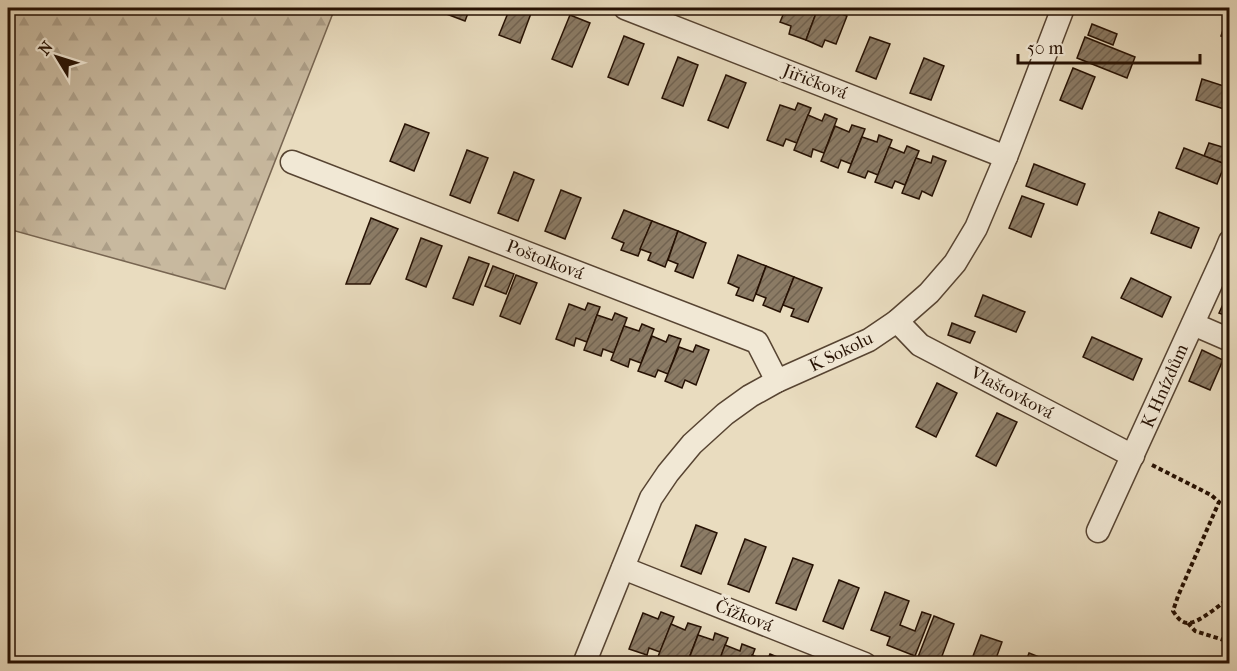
<svg xmlns="http://www.w3.org/2000/svg" width="1237" height="671" viewBox="0 0 1237 671" font-family="'IM FELL French Canon',serif">
<style>
.forest{fill:url(#forest-firs);stroke:#776551;stroke-width:1.5}
.building{fill:url(#building-hatch);stroke:#261103;stroke-width:1.5}
.lines{fill:none;stroke-linecap:round;stroke-linejoin:round}
.minor-casing{stroke:#574432;stroke-width:25}
.path{stroke:#261103;stroke-width:4;stroke-dasharray:4.5 3;stroke-linecap:butt}
.minor{stroke:#f1e8d5;stroke-width:22}
.labels{text-anchor:middle;dominant-baseline:central;stroke-width:6;stroke-linejoin:round;paint-order:stroke}
.street-label{font-size:18px;fill:#261103;stroke:#f1e8d5}
</style>
<defs>
<pattern id="forest-firs" width="22" height="20" patternUnits="userSpaceOnUse" patternTransform="scale(1.5)"><rect width="22" height="20" fill="#c8b99f"/><path d="M5 1l3.5 6h-7zM16 11l3.5 6h-7z" fill="#ac9e87"/></pattern>
<pattern id="building-hatch" width="6" height="6" patternUnits="userSpaceOnUse" patternTransform="scale(1.5)"><rect width="6" height="6" fill="#8b7b65"/><path d="M-1 1l2-2M0 6l6-6M5 7l2-2" fill="none" stroke="#716351"/></pattern>
</defs>
<rect width="100%" height="100%" fill="#e9dcbf"/>
<filter id="stains"><feTurbulence type="fractalNoise" baseFrequency=".00333" numOctaves="4"/><feColorMatrix values="0 0 0 0 .2 0 0 0 0 .09 0 0 0 0 .02 0 0 0 .5 -.17"/></filter>
<radialGradient id="worn" r=".72"><stop offset=".6" stop-color="#630" stop-opacity="0"/><stop offset="1" stop-color="#630" stop-opacity=".3"/></radialGradient>
<path class="forest" d="M8 8H335L225 289 8 229Z"/>
<g class="building">
<path d="M447 8H470L465 21 444 13Z"/>
<path d="M510 8H533L520 43 499 35Z"/>
<path d="M786 8H818L806 40 789 34 791 26 780 22Z"/>
<path d="M818 8H825L847 16 836 44 825 40 822 47 806 40Z"/>
<path d="M570 15 590 23 572 67 552 59Z"/>
<path d="M1228 15H1230V39L1221 36Z"/>
<path d="M1092 24 1117 34 1113 45 1088 35Z"/>
<path d="M624 36 644 44 628 85 608 77Z"/>
<path d="M870 37 890 44 876 79 856 71Z"/>
<path d="M1085 37 1135 57 1127 78 1077 58Z"/>
<path d="M678 57 698 65 683 106 662 98Z"/>
<path d="M924 58 944 66 931 100 910 93Z"/>
<path d="M1073 68 1095 77 1082 109 1060 100Z"/>
<path d="M726 75 746 83 728 128 708 120Z"/>
<path d="M1202 79 1230 88V111L1196 100Z"/>
<path d="M798 103 811 108 797 143 786 139 783 146 767 140 780 105 795 110Z"/>
<path d="M825 114 837 119 824 153 813 149 811 157 794 150 808 115 822 121Z"/>
<path d="M405 124 429 133 414 171 390 161Z"/>
<path d="M852 125 865 129 851 164 841 160 838 168 821 161 835 126 849 132Z"/>
<path d="M879 135 892 140 878 175 868 171 865 178 848 172 862 137 877 142Z"/>
<path d="M1209 143 1229 149 1224 164 1204 156Z"/>
<path d="M907 146 919 151 905 185 895 181 892 188 875 182 889 147 904 153Z"/>
<path d="M1184 148 1225 164 1217 184 1176 168Z"/>
<path d="M467 150 488 158 470 203 450 195Z"/>
<path d="M933 156 946 161 932 196 922 191 919 199 902 193 916 158 931 163Z"/>
<path d="M1034 164 1085 184 1077 205 1026 186Z"/>
<path d="M514 172 534 180 518 221 498 213Z"/>
<path d="M561 190 581 198 565 239 545 231Z"/>
<path d="M1022 196 1044 204 1031 237 1009 228Z"/>
<path d="M624 210 652 221 638 256 621 250 624 243 612 238Z"/>
<path d="M1159 212 1199 228 1191 248 1151 233Z"/>
<path d="M371 218 398 229 370 284H346Z"/>
<path d="M652 221 678 231 665 267 648 260 651 253 640 249Z"/>
<path d="M678 231 706 243 693 278 675 271 678 264 668 260Z"/>
<path d="M421 238 442 246 426 287 406 279Z"/>
<path d="M738 255 766 266 753 301 736 295 739 288 728 283Z"/>
<path d="M469 257 489 264 473 305 453 298Z"/>
<path d="M493 266 514 274 506 294 485 286Z"/>
<path d="M766 266 794 277 780 312 763 305 766 298 756 294Z"/>
<path d="M516 275 537 283 520 324 500 316Z"/>
<path d="M794 277 822 288 808 322 791 316 794 309 783 305Z"/>
<path d="M1131 278 1171 297 1162 317 1121 298Z"/>
<path d="M1230 289V317L1219 313Z"/>
<path d="M983 295 1025 312 1016 332 975 316Z"/>
<path d="M588 303 600 307 587 342 576 338 574 346 556 339 569 304 585 310Z"/>
<path d="M615 313 627 318 614 353 603 349 601 356 584 350 597 315 612 320Z"/>
<path d="M952 323 975 332 970 343 948 335Z"/>
<path d="M642 324 654 329 641 363 630 359 628 367 611 360 624 326 639 331Z"/>
<path d="M669 335 681 339 668 374 658 370 655 377 638 371 652 336 666 342Z"/>
<path d="M1092 337 1142 359 1133 380 1083 357Z"/>
<path d="M696 345 709 350 696 385 685 380 682 388 665 381 679 347 693 352Z"/>
<path d="M1202 350 1223 360 1210 390 1189 381Z"/>
<path d="M1230 364V379L1224 377Z"/>
<path d="M937 383 957 393 936 437 916 427Z"/>
<path d="M997 413 1017 422 996 466 976 456Z"/>
<path d="M696 525 717 533 701 574 681 566Z"/>
<path d="M745 539 766 547 749 592 728 584Z"/>
<path d="M793 558 813 565 796 610 776 603Z"/>
<path d="M839 580 859 588 843 629 823 621Z"/>
<path d="M885 592 909 601 900 625 915 631 922 612 931 615 915 656 887 645 890 637 871 630Z"/>
<path d="M661 612 674 617 660 652 649 648 647 655 629 649 643 613 658 619Z"/>
<path d="M934 616 954 624 939 664H934L918 657Z"/>
<path d="M688 623 701 627 687 663 677 658 675 664H668L657 659 671 624 685 630Z"/>
<path d="M715 633 728 638 718 664H687L698 635 713 640Z"/>
<path d="M981 635 1002 642 994 664H970Z"/>
<path d="M742 644 755 649 749 664H718L725 645 740 651Z"/>
<path d="M1029 653 1049 661 1048 664H1025Z"/>
<path d="M770 654 782 659 780 664H749L752 655 767 661Z"/>
</g>
<g class="lines">
<g class="minor-casing">
<g id="minor">
<path d="M625 8 1006 157"/>
<path d="M292 162 757 342 777 381"/>
<path d="M897 321 920 345 1133 456"/>
<path d="M1193 324 1230 340"/>
<path d="M1098 531 1225 253 1230 241"/>
<path d="M623 568 865 664"/>
<path d="M584 664 651 498 668 473 692 444 725 414 750 396 777 381 869 340 897 321 929 293 955 263 976 228 1006 157 1063 8"/>
</g>
</g>
<g class="path">
<path d="M1152 465 1211 495 1219 502 1178 596 1173 611C1177 617 1181 623 1188 623 1200 623 1220 604 1230 598"/>
<path d="M1188 623 1195 631 1230 642"/>
</g>
<use href="#minor" class="minor"/>
</g>
<g class="labels">
<g class="street-label">
<text transform="translate(815 82) rotate(21)">Jiřičková</text>
<text transform="translate(545 260) rotate(21)">Poštolková</text>
<text transform="translate(841 352) rotate(-26)">K Sokolu</text>
<text transform="translate(1165 386) rotate(-66)">K Hnízdům</text>
<text transform="translate(1012 393) rotate(28)">Vlaštovková</text>
<text transform="translate(744 616) rotate(21)">Čížková</text>
</g>
</g>
<rect width="1237" height="671" fill="none" stroke="#e9dcbf" stroke-width="30"/>
<rect x="9" y="9" width="1219" height="653" fill="none" stroke="#261103" stroke-width="3"/>
<rect x="15" y="15" width="1207" height="641" fill="none" stroke="#261103" stroke-width="1.5"/>
<g transform="translate(57 57) rotate(308)" stroke="#f1e8d5" stroke-width="4.5" paint-order="stroke">
<path d="M0-4.5L10 22L0 15L-10 22Z" fill="#261103"/>
<text y="-9" font-size="16" font-weight="bold" text-anchor="middle" fill="#261103">N</text>
</g>
<path d="M1018 54v9h182v-9" fill="none" stroke="#261103" stroke-width="3"/>
<text x="1027" y="54" font-size="18" fill="#261103" stroke="#f1e8d5" stroke-width="4.5" paint-order="stroke">50 m</text>
<rect width="100%" height="100%" filter="url(#stains)"/>
<rect width="100%" height="100%" fill="url(#worn)"/>
</svg>
